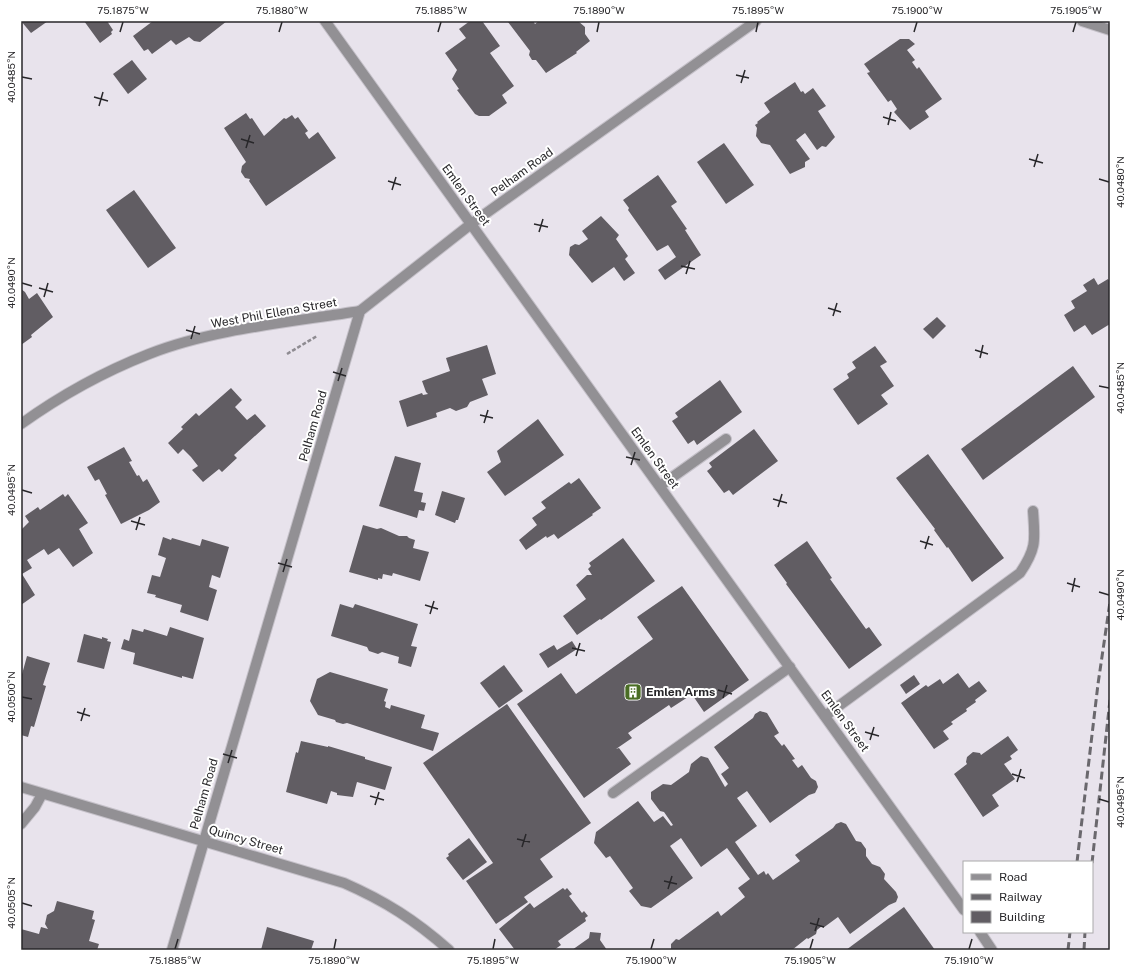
<svg xmlns="http://www.w3.org/2000/svg" width="1131" height="971" viewBox="0 0 1131 971" font-family="'Public Sans',sans-serif">
<style>
.building{fill:#615d63}
.lines{fill:none;stroke-linecap:round;stroke-linejoin:round}
.minor-casing{stroke:#c5c1c9;stroke-width:12}
.path{stroke:#8e8b91;stroke-width:2.5;stroke-dasharray:4 2;stroke-linecap:butt}
.minor{stroke:#929094;stroke-width:10}
.rail{stroke:#6a686d;stroke-width:3;stroke-dasharray:8 4;stroke-linecap:butt}
.ticks{fill:none;stroke:#28272a;stroke-width:1.5}
.labels{text-anchor:middle;dominant-baseline:central;stroke-width:4;stroke-linejoin:round;paint-order:stroke}
.street-label{font-size:12px;fill:#28272a;stroke:#fff}
.poi-label{font-size:12px;font-weight:bold;fill:#28272a;stroke:#fff;text-anchor:start}
.neatline{fill:none;stroke:#28272a;stroke-width:1.5}
.ticks-label{font-size:10px;text-anchor:middle;fill:#28272a}
</style>
<rect width="100%" height="100%" fill="#e8e3ec"/>
<g class="building">
<path d="M21 21H48L31 33Z"/>
<path d="M84 21H107L113 30 111 32 112 34 100 43Z"/>
<path d="M153 21H227L200 42 194 41 189 37 176 45 171 40 152 54 148 49 144 51 133 36Z"/>
<path d="M470 21H482L500 46 490 53 514 86 502 95 507 103 489 116H479L475 114 457 90 459 89 452 79 457 70 445 53 466 38 459 29Z"/>
<path d="M509 21H533L535 24 539 21H578L585 27V34L590 41 576 52 577 53 546 73 536 60H532L529 55 530 51 508 22Z"/>
<path d="M900 39H909L915 44 907 50 915 60 912 62 917 69 919 67 942 99 925 111 929 117 910 130 894 112 897 109 891 100 888 102 867 73 870 72 864 64Z"/>
<path d="M132 60 147 79 128 94 113 74Z"/>
<path d="M795 82 801 92 803 91 805 94 813 88 826 106 818 111 835 137 826 147 822 146 817 150 805 133 796 140 810 159 805 162V167L790 174 770 145 761 143 756 136 757 128 755 125 758 123 757 122 770 112 764 103Z"/>
<path d="M246 113 250 119 252 118 264 136 284 118 286 119 292 115 295 119 298 117 308 131 305 133 309 139 318 132 336 158 266 206 249 181 250 179 245 178 241 172 242 166 246 162 224 128Z"/>
<path d="M724 143 754 185 726 204 697 162Z"/>
<path d="M658 175 677 202 671 206 687 229 685 230 701 255 665 280 658 270 676 257 668 245 657 251 628 210 629 208 623 200Z"/>
<path d="M134 190 176 248 148 268 106 210Z"/>
<path d="M601 216 619 235 616 239 628 256 625 259 635 273 624 281 614 267 592 283 569 255 570 247 575 244 579 245 588 239 582 231Z"/>
<path d="M1094 278 1098 285 1108 279 1110 282V324L1092 335 1085 325 1074 332 1064 315 1075 308 1071 301 1087 291 1083 285Z"/>
<path d="M21 289 25 292 29 299 37 293 53 317 31 335 32 337 21 345Z"/>
<path d="M937 317 946 326 933 339 923 329Z"/>
<path d="M487 345 496 374 482 379 488 395 470 402 467 407 456 411 450 408 436 413 437 417 407 427 399 401 422 393 423 395 428 394 426 392 422 381 450 371 446 358Z"/>
<path d="M875 346 887 362 880 366 894 386 881 395 888 404 858 425 833 389 849 378 847 374 856 368 852 362Z"/>
<path d="M1073 366 1095 397 983 480 961 449Z"/>
<path d="M720 380 742 412 697 445 694 440 688 444 672 421 678 417 675 413Z"/>
<path d="M231 388 242 400 235 407 247 420 255 414 266 426 234 455 237 458 222 472 219 469 203 482 192 470 198 466 191 457 183 449 178 454 168 443 183 429 181 427 196 413 199 416Z"/>
<path d="M538 419 564 455 505 496 487 472 501 462 497 451Z"/>
<path d="M754 429 778 461 733 495 729 490 724 493 707 471 712 467 709 463Z"/>
<path d="M124 447 132 461 129 462 137 476 139 475 143 482 147 479 160 502 149 510 121 524 105 495 107 494 99 479 95 481 87 467Z"/>
<path d="M928 454 1004 558 972 582 948 547 947 548 934 530 935 529 896 478Z"/>
<path d="M395 456 421 463 414 491 423 493 421 502 426 503 424 511 419 510 417 518 379 506Z"/>
<path d="M579 478 601 508 592 514 593 515 558 539 554 534 547 538 546 536 526 550 519 540 537 525 532 518 546 508 541 502 569 482 571 484Z"/>
<path d="M442 491 465 498 458 520H456L455 523 435 515Z"/>
<path d="M63 494 65 497 68 494 88 523 79 529 93 553 73 567 59 548 48 555 44 549 27 560 32 568 22 574 35 595 21 605V530L29 522 25 516 38 507 40 510Z"/>
<path d="M363 525 377 529 381 528 399 536H407L409 538 415 540 413 548 429 552 420 581 393 573 392 576 383 574 382 579 378 578V580L349 572Z"/>
<path d="M163 537 171 540 172 538 200 546 202 539 229 547 220 578 212 575 209 587 217 590 208 621 180 612 182 605 155 597 156 595 147 593 152 575 160 577 166 558 158 555Z"/>
<path d="M623 538 655 581 601 620 600 619 577 635 563 616 586 599 576 585 587 575H592L588 569 591 566 589 563Z"/>
<path d="M807 541 832 578 830 579 866 629 869 627 882 645 849 669 786 584 787 583 774 565Z"/>
<path d="M682 586 749 680 704 712 689 690 685 693 688 697 671 708 669 705 628 733 632 738 616 749 619 748 631 764 584 798 517 704 561 673 576 694 653 639 637 617Z"/>
<path d="M340 604 353 608 355 604 418 624 411 646 417 647 411 667 398 663 399 657 382 652 378 654 369 651 367 647 331 636Z"/>
<path d="M170 627 204 638 193 679 182 676V678L133 664 135 653 121 649 124 639 129 641 132 629 143 632 144 629 167 636Z"/>
<path d="M84 634 102 639V637L108 639 107 641 111 642 104 669 77 662Z"/>
<path d="M572 641 577 649 548 668 539 654 554 645 557 650Z"/>
<path d="M27 656 50 663 43 685 46 686 34 727 31 726 28 737 21 735V678Z"/>
<path d="M504 665 523 691 499 708 480 683Z"/>
<path d="M330 672 388 689 384 701 386 702 385 707 390 709 391 705 425 715 421 728 439 733 433 751 347 723 343 724 336 722 335 720 318 715 310 701 317 679Z"/>
<path d="M958 673 969 688 979 681 987 691 975 700 976 702 966 709 967 711 951 722 953 724 943 731 949 739 934 749 901 703 926 685 928 687 940 679 943 684Z"/>
<path d="M914 675 920 684 906 694 900 685Z"/>
<path d="M507 704 591 823 540 859 553 877 524 897 528 902 496 924 466 881 493 863 423 763Z"/>
<path d="M760 711 767 713 779 733 774 736 782 746 784 744 795 759 792 760 798 768 802 765 811 778 816 781 818 787 815 793 809 795 770 823 747 791 737 798 757 826 735 842 758 875 764 871 766 875 768 873 773 880 800 861 795 855 833 828 836 824 841 822 846 824 856 841 861 842 866 849V856L872 864 880 867 885 874 884 879 896 892 898 897 896 902 889 905 850 934 838 917 823 928 822 926 817 930 816 934 808 939 807 938 792 950H671V944L676 939 679 940 718 911 721 916 745 897 738 888 750 879 727 848 701 867 681 838 670 846 693 878 651 908 641 906 629 891 633 888 610 856 606 858 594 843 596 832 638 801 654 822 663 816 671 826 673 825 664 812 660 811 651 799V792L663 784 671 785 689 772 691 764 701 756 708 758 725 787 728 784 721 774 729 768 714 747 753 718 755 714Z"/>
<path d="M1008 736 1018 750 1010 756 1012 759 1004 764 1015 779 992 795 999 806 983 817 954 774 967 764 966 762 967 757 973 752 980 753 981 755Z"/>
<path d="M301 741 328 747V746L365 757V759L392 767 385 790 357 782 353 797 337 795V793L331 791 327 804 286 792 296 752 298 753Z"/>
<path d="M469 838 487 862 463 880 446 858 449 856 448 854Z"/>
<path d="M563 888 565 890 567 888 572 894 569 896 582 913 584 911 588 916 585 918 586 921 558 941 561 945 554 950H515L499 929 530 903 534 908Z"/>
<path d="M57 901 94 911 92 919 95 920 89 941 99 944 97 950H21V929L39 934 41 927 48 929 45 924 47 915 54 911Z"/>
<path d="M904 907 935 950H846Z"/>
<path d="M267 927 314 941 311 950H261Z"/>
<path d="M590 932 601 933 600 940 607 950H572L589 938Z"/>
</g>
<g class="lines">
<g class="minor-casing">
<g id="minor">
<path d="M325 21 964 910"/>
<path d="M1082 21 1110 30"/>
<path d="M21 424C60 396 103 372 149 354 212 329 292 322 360 311"/>
<path d="M660 486 726 439"/>
<path d="M825 716 1020 573C1037 548 1035 540 1033 511"/>
<path d="M21 787 344 883C385 901 415 920 449 950"/>
<path d="M613 793 790 667"/>
<path d="M21 824 35 807 42 794"/>
<path d="M980 932 992 950"/>
<path d="M172 950 360 311 471 224 756 21"/>
</g>
</g>
<path class="path" d="M287 354 317 336"/>
<use href="#minor" class="minor"/>
<g class="rail">
<path d="M1077 862 1098 684 1110 602"/>
<path d="M1092 863 1110 700"/>
<path d="M1068 950 1070 932"/>
<path d="M1084 950 1085 932"/>
</g>
</g>
<path class="ticks" d="M120 32 123 22M279 32 282 22M438 32 441 22M597 32 599 22M756 32 758 22M914 32 917 22M1073 32 1076 22M736 75 749 78M22 77 32 79M741 83 745 70M94 97 108 101M99 106 103 92M883 117 896 121M888 125 891 112M241 139 254 143M246 148 250 135M1029 159 1043 163M1034 167 1038 154M1099 179 1109 182M388 181 401 185M392 190 396 177M534 224 548 227M539 232 543 219M681 266 695 269M686 274 690 261M22 283 32 286M39 288 53 292M44 297 48 283M828 308 841 312M833 316 837 303M186 330 200 334M191 339 195 326M975 350 988 354M980 358 983 345M333 372 346 376M338 381 342 368M1099 386 1109 388M480 415 493 418M484 423 488 410M626 457 640 460M631 465 635 452M22 490 32 493M773 499 787 503M778 507 782 494M131 521 145 525M136 530 140 517M920 541 933 545M925 549 929 536M278 563 292 567M283 572 287 559M1067 583 1080 587M1072 592 1075 578M1099 592 1109 595M425 605 438 609M430 614 434 601M572 648 585 651M576 656 580 643M718 690 732 694M22 697 32 699M723 698 727 685M77 712 90 716M81 721 85 708M865 732 879 736M870 740 874 727M223 754 237 758M228 763 232 750M1012 774 1025 778M1017 782 1021 769M370 796 384 800M1099 799 1109 802M375 805 379 792M517 839 530 842M522 847 526 834M664 881 677 884M668 889 672 876M22 903 32 906M810 923 824 927M815 931 819 918M175 949 178 939M334 949 336 939M493 949 495 939M651 949 654 939M810 949 813 939M969 949 972 939"/>
<defs>
<g id="building-square" transform="scale(0.9)"><rect x="-9" y="-9" width="18" height="18" rx="4" fill="#4a6d25" stroke="#fff"/><path d="M-4-6H4V6H1V3H-1V6H-4ZM-2.5-4.3h1.7v1.8h-1.7ZM.8-4.3h1.7v1.8H.8ZM-2.5-1h1.7V.8h-1.7ZM.8-1h1.7V.8H.8Z" fill="#fff"/></g>
</defs>
<g fill-rule="evenodd">
<use href="#building-square" x="633" y="692"/>
</g>
<g class="labels">
<g class="street-label">
<text transform="translate(522 172) rotate(-36)">Pelham Road</text>
<text transform="translate(466 195) rotate(54)">Emlen Street</text>
<text transform="translate(274 313) rotate(-10)">West Phil Ellena Street</text>
<text transform="translate(313 426) rotate(-74)">Pelham Road</text>
<text transform="translate(655 458) rotate(54)">Emlen Street</text>
<text transform="translate(845 721) rotate(54)">Emlen Street</text>
<text transform="translate(204 794) rotate(-74)">Pelham Road</text>
<text transform="translate(246 840) rotate(16)">Quincy Street</text>
</g>
<g class="poi-label">
<text x="646" y="692">Emlen Arms</text>
</g>
</g>
<rect width="1131" height="971" fill="none" stroke="#ffffff" stroke-width="44"/>
<rect x="963" y="861" width="130" height="72" fill="#ffffff" stroke="#a9a9aa"/>
<rect x="971" y="874" width="20" height="6" fill="#929094" stroke="#a9a9aa"/>
<text x="999" y="881" font-size="12" fill="#28272a">Road</text>
<rect x="971" y="894" width="20" height="6" fill="#6a686d" stroke="#a9a9aa"/>
<text x="999" y="901" font-size="12" fill="#28272a">Railway</text>
<rect x="971" y="911" width="20" height="12" fill="#615d63" stroke="#a9a9aa"/>
<text x="999" y="921" font-size="12" fill="#28272a">Building</text>
<rect x="22" y="22" width="1087" height="927" class="neatline"/>
<g class="ticks-label">
<text x="123" y="14">75.1875°W</text>
<text x="282" y="14">75.1880°W</text>
<text x="441" y="14">75.1885°W</text>
<text x="599" y="14">75.1890°W</text>
<text x="758" y="14">75.1895°W</text>
<text x="917" y="14">75.1900°W</text>
<text x="1076" y="14">75.1905°W</text>
<text transform="translate(11 77) rotate(-90)" y="4">40.0485°N</text>
<text transform="translate(1120 182) rotate(-90)" y="4">40.0480°N</text>
<text transform="translate(11 283) rotate(-90)" y="4">40.0490°N</text>
<text transform="translate(1120 388) rotate(-90)" y="4">40.0485°N</text>
<text transform="translate(11 490) rotate(-90)" y="4">40.0495°N</text>
<text transform="translate(1120 595) rotate(-90)" y="4">40.0490°N</text>
<text transform="translate(11 697) rotate(-90)" y="4">40.0500°N</text>
<text transform="translate(1120 802) rotate(-90)" y="4">40.0495°N</text>
<text transform="translate(11 903) rotate(-90)" y="4">40.0505°N</text>
<text x="175" y="964">75.1885°W</text>
<text x="334" y="964">75.1890°W</text>
<text x="493" y="964">75.1895°W</text>
<text x="651" y="964">75.1900°W</text>
<text x="810" y="964">75.1905°W</text>
<text x="969" y="964">75.1910°W</text>
</g>
</svg>
